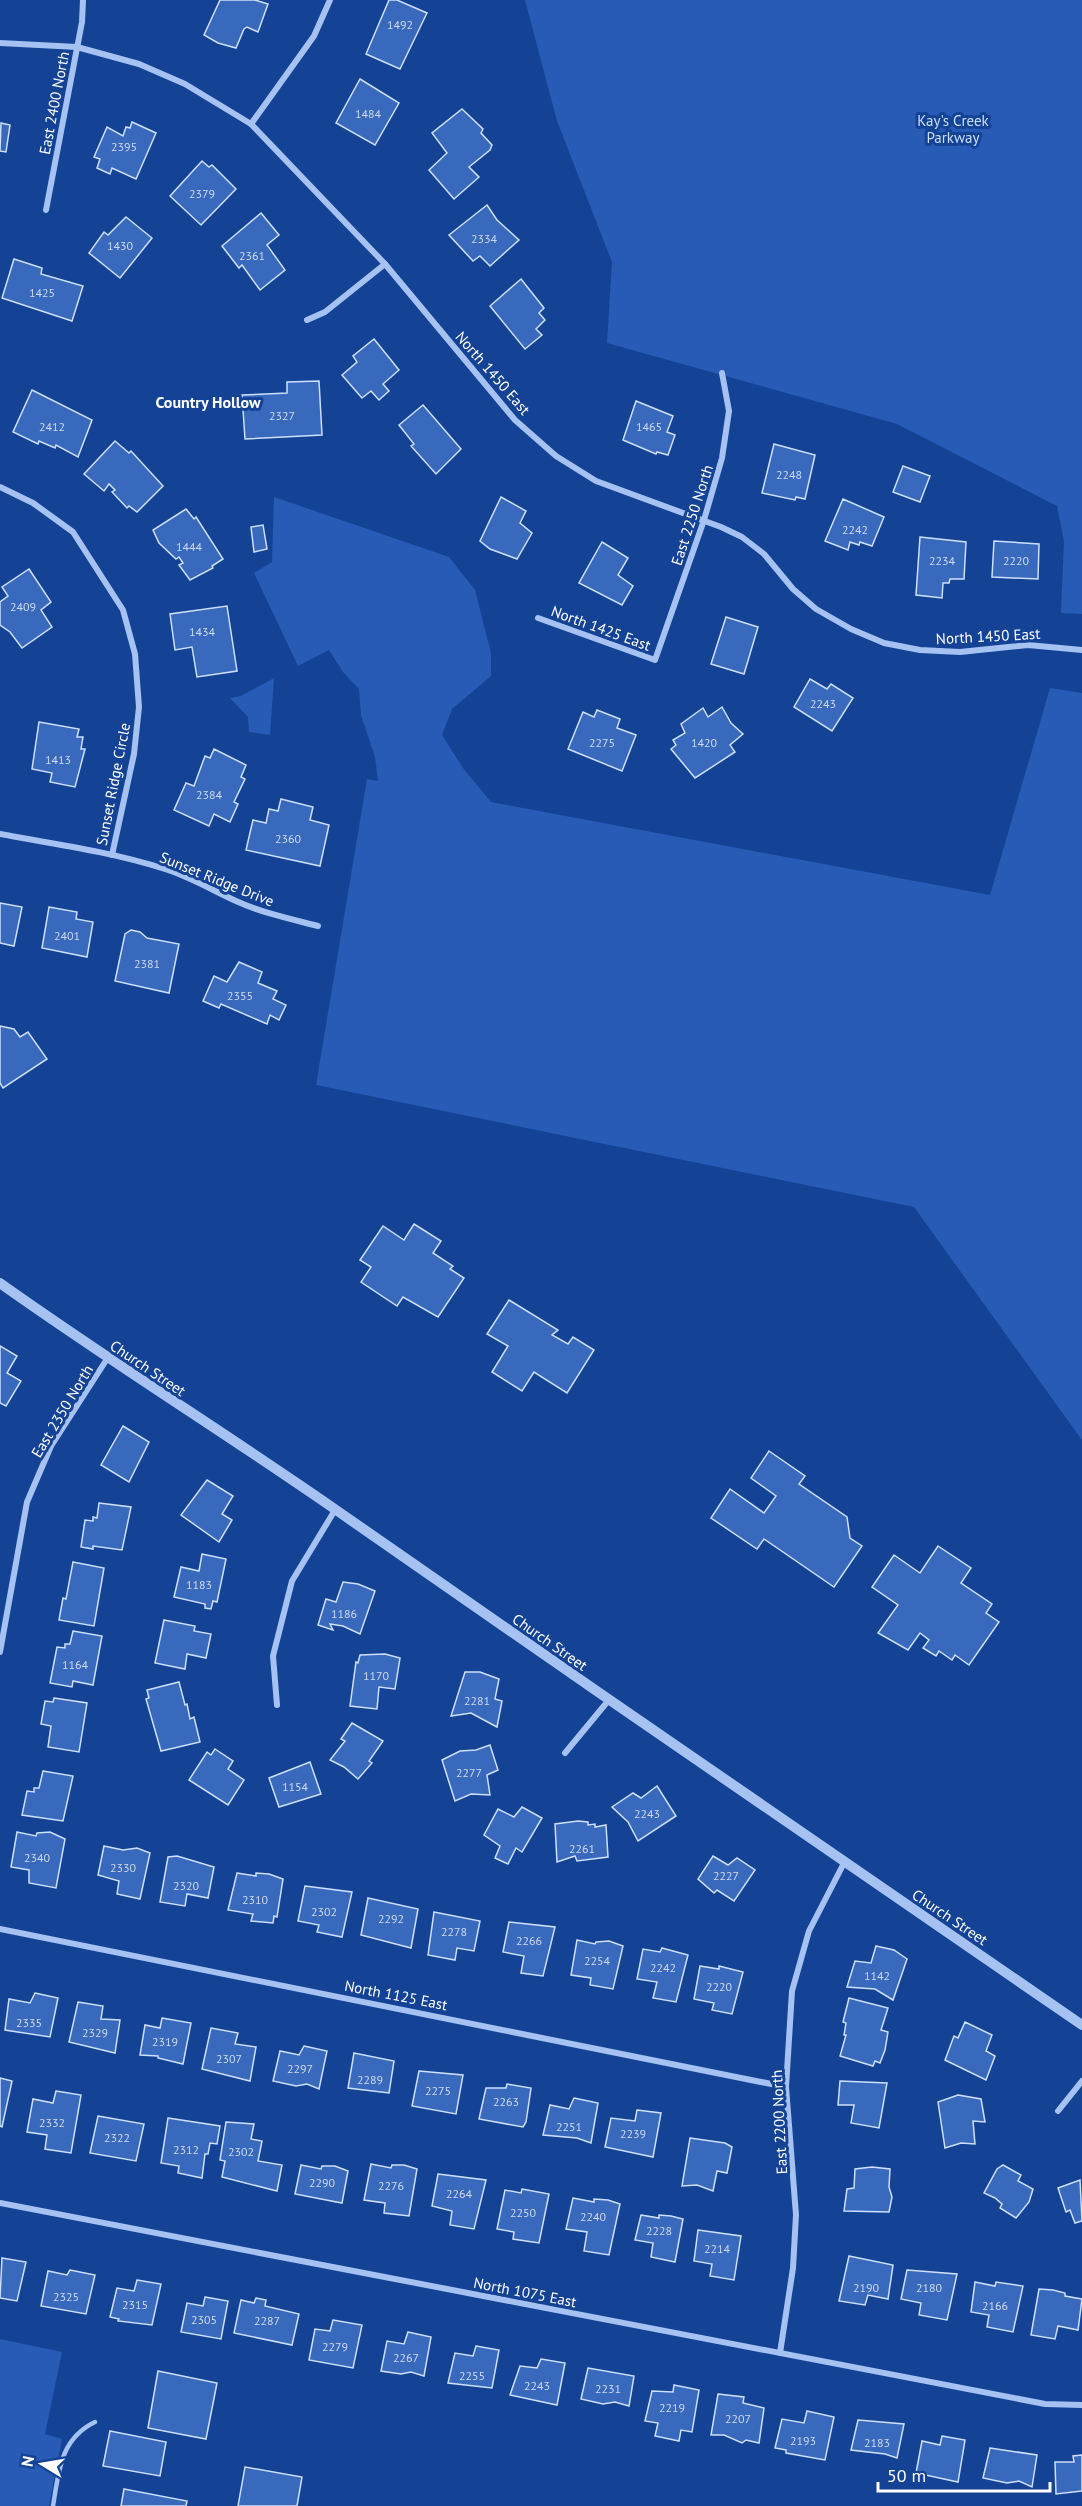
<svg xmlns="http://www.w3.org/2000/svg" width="1082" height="2506" viewBox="0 0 1082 2506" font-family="'PT Sans',sans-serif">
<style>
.green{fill:#275bb5}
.building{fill:#3969bc;stroke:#cddffc;stroke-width:1.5}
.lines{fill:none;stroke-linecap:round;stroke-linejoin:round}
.service{stroke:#a5c2f2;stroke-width:4.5}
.minor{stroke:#a5c2f2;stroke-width:6}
.tertiary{stroke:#a5c2f2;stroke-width:10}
.labels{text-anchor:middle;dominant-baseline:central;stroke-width:6;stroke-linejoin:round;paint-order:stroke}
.number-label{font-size:12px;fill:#cedaee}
.street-label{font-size:15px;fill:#fff;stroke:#144396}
.park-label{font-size:15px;fill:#cddffc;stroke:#144396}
.neighbourhood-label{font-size:16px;font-weight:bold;fill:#fff;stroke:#144396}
</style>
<rect width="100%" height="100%" fill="#144396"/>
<g class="green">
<path d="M525 0H1082V614L1061 613 1064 541 1057 506 897 424 607 343 612 262 557 121Z"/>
<path d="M274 497 449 557 475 590 491 653V676L452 709 442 735 463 768 491 802 990 895 1050 688 1082 693V1440L914 1207 316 1085 367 779 378 781 375 757 361 715 359 689 343 672 329 650 298 666 254 573 272 562Z"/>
<path d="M274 678 270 735 249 732 248 717 230 698 241 696Z"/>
<path d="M0 2339 62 2352 45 2434 62 2439 49 2506H0Z"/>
</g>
<g class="building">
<path d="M220 0H255L268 4 258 32 247 27 244 29 236 48 218 43 204 35Z"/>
<path d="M389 0H397L427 13 400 69 366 54Z"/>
<path d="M360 79 399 103 375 145 336 123Z"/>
<path d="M462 109 483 129 481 133 492 145 490 150 469 167 479 177 454 199 429 170 447 153 432 133Z"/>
<path d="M132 122 156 133 136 179 112 168 110 174 97 168 100 159 94 157 107 127 123 136 126 127 130 128Z"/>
<path d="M1 123 10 125 6 152 0 151Z"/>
<path d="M202 161 209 167 212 165 236 189 201 225 170 196Z"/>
<path d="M487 205 497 220 519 240 490 266 480 256 473 261 449 235Z"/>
<path d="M261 213 279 235 267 245 285 270 260 290 242 265 239 268 222 246Z"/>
<path d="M126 217 152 238 120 278 89 253 104 232 108 235Z"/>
<path d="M14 259 42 268 41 274 83 286 72 321 2 298Z"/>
<path d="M521 279 544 308 539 313 545 320 536 329 542 335 525 349 490 306Z"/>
<path d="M374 339 399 370 383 384 389 391 379 400 371 391 362 398 342 375 357 362 353 356Z"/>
<path d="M319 381 322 435 245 439 242 395 287 393V382Z"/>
<path d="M32 390 92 420 78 457 56 445 55 448 39 441 38 444 13 432Z"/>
<path d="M636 401 673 416 667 432 675 435 668 455 657 452 656 454 623 440Z"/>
<path d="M423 405 461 449 436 474 411 446 414 444 399 425Z"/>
<path d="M115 441 129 453 131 451 163 486 137 512 129 506 127 508 112 492 115 490 109 484 104 491 84 474Z"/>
<path d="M774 444 815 455 805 499 796 497 795 500 762 493Z"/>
<path d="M903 466 930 476 920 502 893 492Z"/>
<path d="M501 497 526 511 520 523 532 533 517 559 490 549 480 541Z"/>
<path d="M843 499 884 517 872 546 860 542 859 545 850 542 848 550 825 541Z"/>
<path d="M186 509 194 519 196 517 223 559 212 566 213 568 190 580 179 565 183 563 179 557 176 559 159 543 153 530Z"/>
<path d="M263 525 267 549 254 552 251 527Z"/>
<path d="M920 537 966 542 964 579H950L949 583H943L942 598 916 595Z"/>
<path d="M994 541 1039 544 1038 579 992 577Z"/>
<path d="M602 542 628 558 618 575 633 586 622 605 579 583Z"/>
<path d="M29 569 51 602 41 610 52 627 22 648 10 632 0 625V602L8 596 2 587Z"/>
<path d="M227 606 237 671 197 677 192 647 175 650 170 614Z"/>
<path d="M726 617 758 627 744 674 711 664Z"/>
<path d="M810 679 827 689 831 684 853 698 832 731 794 707Z"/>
<path d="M722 707 731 723 743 734 730 745 735 752 695 778 671 749 676 745 673 740 685 733 681 724 703 708 708 717Z"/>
<path d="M597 710 620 719 617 728 636 735 622 771 568 749 583 712 594 717Z"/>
<path d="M39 722 79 729 77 737H83L81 749H85L75 787 50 782 52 773 32 769Z"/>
<path d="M214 749 246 765 241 777 245 779 234 802 238 804 230 822 214 814 209 826 174 810 186 783 194 786 205 756 210 758Z"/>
<path d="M281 799 313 807 310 820 329 825 320 866 246 850 253 820 266 823 269 809 278 811Z"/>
<path d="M0 903 22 907 14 946 0 943Z"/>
<path d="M49 907 77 912 76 919 93 922 87 957 42 948Z"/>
<path d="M131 930 140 932 147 938 179 944 169 993 115 981 125 934Z"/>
<path d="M239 962 262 972 258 983 277 991 273 999 286 1005 279 1020 270 1015 267 1024 221 1004 219 1008 203 1001 214 976 227 982Z"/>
<path d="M0 1026 14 1029 20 1037 28 1032 47 1059 3 1088 0 1083Z"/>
<path d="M414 1224 441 1241 433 1253 453 1266 450 1269 464 1278 438 1317 403 1297 397 1306 361 1282 371 1267 360 1260 383 1226 404 1240Z"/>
<path d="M509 1300 558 1330 552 1335 568 1344 573 1337 594 1350 567 1393 534 1372 522 1391 492 1372 508 1346 487 1334Z"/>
<path d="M0 1346 17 1356 7 1373 21 1381 6 1406 0 1403Z"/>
<path d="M123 1426 149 1442 129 1482 101 1465Z"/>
<path d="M769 1451 805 1476 799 1484 847 1517 850 1538 862 1546 834 1587 764 1539 757 1549 711 1518 730 1489 764 1513 776 1496 751 1478Z"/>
<path d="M207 1480 233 1496 222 1514 232 1520 219 1542 181 1515Z"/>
<path d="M99 1503 131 1507 122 1550 93 1546V1549L81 1547 85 1520 93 1521V1517L97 1518Z"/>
<path d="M938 1546 971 1568 961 1583 992 1604 986 1613 999 1622 969 1665 955 1655 952 1660 939 1651 936 1656 923 1648 929 1640 920 1633 908 1650 878 1633 898 1605 872 1587 894 1555 920 1573Z"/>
<path d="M202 1554 226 1559 217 1602 213 1601 211 1609 205 1608V1604L174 1597 181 1567 199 1571Z"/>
<path d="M73 1562 104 1568 94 1626 59 1620 63 1598 66 1599Z"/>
<path d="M343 1582 358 1584 375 1591 360 1634 343 1626 330 1624 333 1630 318 1625 326 1599 336 1602Z"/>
<path d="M164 1620 195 1626 194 1631 211 1634 206 1658 187 1654 185 1669 155 1663Z"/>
<path d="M73 1631 102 1636 93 1685 73 1681 72 1687 50 1683 57 1647 65 1648V1644H70Z"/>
<path d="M385 1654 400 1658 395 1689 379 1687 377 1709 350 1706 356 1662 358 1663 360 1655Z"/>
<path d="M465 1672H480L499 1679 495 1699 502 1701 497 1727 471 1713 451 1716Z"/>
<path d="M179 1682 185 1705 187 1704 190 1719 194 1717 200 1742 161 1751 146 1699 149 1698 147 1690Z"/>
<path d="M54 1698 87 1703 79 1752 48 1747 51 1726 41 1724 45 1701 53 1702Z"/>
<path d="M352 1723 383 1741 369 1761 372 1763 358 1779 344 1767 330 1760 345 1741 341 1739Z"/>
<path d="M490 1745 498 1770 487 1775 490 1795 471 1794 455 1801 442 1760 460 1751 476 1750Z"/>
<path d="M215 1749 233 1761 228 1769 244 1780 228 1805 189 1780 207 1752 211 1755Z"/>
<path d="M310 1762 321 1794 279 1807 269 1778Z"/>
<path d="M43 1771 73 1776 63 1821 22 1815 27 1791 34 1792V1788H39Z"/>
<path d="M657 1786 676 1816 638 1841 628 1822 612 1807 633 1793 641 1798Z"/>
<path d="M522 1807 542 1818 522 1852 516 1848 508 1864 495 1858 500 1846 484 1835 498 1809 514 1817Z"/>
<path d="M578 1821 588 1822V1825L595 1824V1827L606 1825 608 1857 577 1861 575 1856 557 1862 555 1824Z"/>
<path d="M17 1832 36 1836 37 1833 50 1832 65 1839 56 1888 29 1883V1870L11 1867Z"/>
<path d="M104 1846 123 1850 137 1848 150 1853 140 1899 117 1894 119 1881 98 1875Z"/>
<path d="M177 1856 214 1867 208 1898 187 1894 185 1906 160 1902 168 1857Z"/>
<path d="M713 1856 728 1865 737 1858 755 1870 734 1901 717 1890 714 1893 698 1879Z"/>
<path d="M237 1873 256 1876V1873L269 1874 283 1879 277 1917 274 1916 273 1923 251 1921 253 1914 228 1910Z"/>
<path d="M305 1886 352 1892 342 1937 317 1932 319 1925 298 1921Z"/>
<path d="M368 1898 418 1909 411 1948 361 1935Z"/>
<path d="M434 1912 480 1921 474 1951 457 1948 455 1960 428 1955Z"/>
<path d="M509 1922 555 1927 543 1976 521 1973 524 1956 503 1952Z"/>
<path d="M577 1940 595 1944 596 1942 609 1941 623 1946 613 1989 590 1985 591 1978 571 1975Z"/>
<path d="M876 1946 894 1950 907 1959 893 2000 875 1989 847 1987 855 1961 871 1963Z"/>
<path d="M662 1948 688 1955 676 2002 653 1998 657 1982 637 1979 643 1949 660 1952Z"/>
<path d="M700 1966 719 1969V1966L743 1972 732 2014 712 2010 714 2003 694 1999Z"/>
<path d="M35 1993 58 1998 50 2037 5 2030 9 1999 30 2003Z"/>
<path d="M849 1998 888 2008 881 2030 888 2032 885 2050 880 2063 875 2061 873 2066 840 2056 846 2035H844L846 2023 843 2022Z"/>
<path d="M78 2002 103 2006 101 2019 120 2020 115 2053 69 2042Z"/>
<path d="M162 2018 191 2023 183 2064 158 2058V2056L140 2055 145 2025 160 2028Z"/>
<path d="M965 2022 992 2035 986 2051 995 2056 986 2080 945 2060 954 2036 958 2038Z"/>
<path d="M211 2028 238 2033 235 2044 256 2047 250 2081 202 2069Z"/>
<path d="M304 2046 327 2051 319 2089 307 2084 296 2086 273 2081 280 2051 299 2055Z"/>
<path d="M354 2053 394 2061 389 2093 348 2088Z"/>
<path d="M419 2071 463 2075 456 2114 412 2106Z"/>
<path d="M0 2078 12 2081 2 2127 0 2126Z"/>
<path d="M840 2081 887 2083 879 2128 851 2123 854 2105H838Z"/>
<path d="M507 2084 531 2088 526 2122 523 2127 479 2119 486 2088H506Z"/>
<path d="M56 2091 81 2095 71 2153 45 2149 47 2135 27 2132 33 2099 53 2103Z"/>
<path d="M958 2095 981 2099 985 2122 973 2121 975 2144 961 2143 945 2148 938 2102Z"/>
<path d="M574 2098 598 2103 591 2143 577 2138 543 2135 550 2105 569 2109Z"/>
<path d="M637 2110 661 2113 653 2157 605 2147 611 2118 635 2121Z"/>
<path d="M98 2116 144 2124 136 2161 90 2153Z"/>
<path d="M168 2118 220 2126 217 2144 210 2143 208 2154H205L202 2178 178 2173 179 2166 161 2163Z"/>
<path d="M226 2122 254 2124 251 2139 262 2141 258 2161 282 2165 277 2191 222 2177 225 2161 220 2160Z"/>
<path d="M690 2138 725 2143 732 2147 727 2173 717 2171 713 2191 697 2185 682 2186Z"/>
<path d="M371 2164 391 2168 392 2165H404L417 2169 409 2216 384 2213 385 2203 364 2200Z"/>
<path d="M301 2165 321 2169 322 2166H335L348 2171 342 2203 295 2194Z"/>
<path d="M1003 2165 1021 2175 1018 2181 1033 2189 1029 2202 1016 2218 1000 2208 1002 2204 995 2198 984 2193 997 2169Z"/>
<path d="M872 2167 890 2169 889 2187 892 2197 889 2212 844 2211 847 2189 854 2188 855 2169Z"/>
<path d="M438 2174 486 2180 474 2229 450 2225 452 2211 432 2206Z"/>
<path d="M1080 2180 1082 2221 1075 2223 1070 2210 1066 2212 1058 2188Z"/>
<path d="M522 2189 549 2194 539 2243 513 2239 514 2232 497 2229 505 2190 521 2193Z"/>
<path d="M573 2198 594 2202V2199L608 2200 620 2204 609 2255 584 2251 587 2232 566 2229Z"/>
<path d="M641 2215 659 2218V2215L671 2216 683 2219 675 2262 651 2257 653 2243 635 2240Z"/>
<path d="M698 2230 741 2236 734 2280 710 2276 712 2264 694 2261Z"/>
<path d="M849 2256 893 2265 888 2299 868 2295 865 2305 839 2301Z"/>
<path d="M2 2258 26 2262 17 2301 0 2298Z"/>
<path d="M70 2270 95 2275 86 2314 41 2306 48 2271 67 2275Z"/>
<path d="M907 2270 957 2274 947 2320 919 2315 921 2303 901 2299Z"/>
<path d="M137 2280 161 2284 152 2325 118 2321 119 2319 110 2317 117 2288 134 2291Z"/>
<path d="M975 2282 995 2286 996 2282 1023 2286 1013 2332 987 2327 989 2315 971 2312Z"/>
<path d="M1039 2289 1053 2290 1065 2293V2296L1082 2299 1078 2330 1058 2326 1055 2339 1031 2335Z"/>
<path d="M205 2297 228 2301 221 2339 181 2332 187 2303 203 2306Z"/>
<path d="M256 2298 266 2300 265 2306 299 2314 292 2345 234 2333 241 2300 254 2303Z"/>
<path d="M333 2320 362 2325 353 2368 309 2360 315 2329 330 2331Z"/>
<path d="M408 2332 431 2337 424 2376 411 2372 401 2374 381 2371 387 2341 404 2344Z"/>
<path d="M476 2346 499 2350 492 2388 448 2383 455 2353 473 2356Z"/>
<path d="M541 2359 565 2363 557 2405 510 2395 520 2366 537 2368Z"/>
<path d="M588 2368 634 2376 629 2406 615 2402 603 2404 581 2399Z"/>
<path d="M158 2371 217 2383 206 2439 148 2428Z"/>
<path d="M674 2385 699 2390 692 2432 681 2430 679 2441 655 2436 658 2423 645 2421 652 2391 673 2392Z"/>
<path d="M718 2394 744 2397 743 2403 764 2408 759 2443 746 2440 742 2443 724 2435H711Z"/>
<path d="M807 2411 834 2417 825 2460 786 2453V2450L775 2448 782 2419 804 2423Z"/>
<path d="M858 2420 904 2424 897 2458 885 2454 851 2450Z"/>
<path d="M110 2431 166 2442 160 2476 103 2466Z"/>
<path d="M942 2436 965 2440 958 2482 916 2473 922 2441 940 2445Z"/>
<path d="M990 2448 1037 2455 1032 2487 1019 2481 1007 2483 983 2478Z"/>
<path d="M1082 2455V2491L1056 2494 1055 2462H1074L1073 2456Z"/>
<path d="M245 2467 302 2477 297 2506H238Z"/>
<path d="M124 2489 187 2501 186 2506H121Z"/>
</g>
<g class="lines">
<path class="service" d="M53 2506C59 2471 60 2439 95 2422"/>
<g class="minor">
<path d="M0 43 77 47 139 64 185 84 251 124 385 264 515 420 556 456 596 481 721 527 742 537 764 554 793 589 816 609 851 629 884 643 920 650 960 652 1028 645 1082 650"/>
<path d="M251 124 314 36 330 0"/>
<path d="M46 210 82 22 83 0"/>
<path d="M307 320 325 312 385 264"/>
<path d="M0 487 33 503 73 532 123 610 135 654 139 707 134 754 112 855"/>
<path d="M538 618 655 660 704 520 722 458 729 411 722 373"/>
<path d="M0 834C55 844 112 852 165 869 190 877 212 890 236 901 262 913 291 919 318 926"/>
<path d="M0 1652 27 1502 51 1446 107 1359"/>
<path d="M277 1705 273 1656 292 1581 335 1510"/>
<path d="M565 1753 608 1701"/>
<path d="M0 1929 786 2087"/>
<path d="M1058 2111 1082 2081"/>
<path d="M0 2203 1045 2404 1082 2405"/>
<path d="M780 2353 793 2268 796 2215 786 2087 792 1991 809 1931 844 1863"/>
</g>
<path class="tertiary" d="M0 1283C111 1362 227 1434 339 1512 586 1684 833 1855 1082 2025"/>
</g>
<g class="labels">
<g class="number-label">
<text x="400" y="24">1492</text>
<text x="368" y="113">1484</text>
<text x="124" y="146">2395</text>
<text x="202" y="193">2379</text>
<text x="484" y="238">2334</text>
<text x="120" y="245">1430</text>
<text x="252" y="255">2361</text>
<text x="42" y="292">1425</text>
<text x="282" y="415">2327</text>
<text x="52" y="426">2412</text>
<text x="649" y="426">1465</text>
<text x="789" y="474">2248</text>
<text x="855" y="529">2242</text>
<text x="189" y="546">1444</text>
<text x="942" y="560">2234</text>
<text x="1016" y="560">2220</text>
<text x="23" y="606">2409</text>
<text x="202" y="631">1434</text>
<text x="823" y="703">2243</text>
<text x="602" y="742">2275</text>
<text x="704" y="742">1420</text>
<text x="58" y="759">1413</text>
<text x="209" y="794">2384</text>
<text x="288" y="838">2360</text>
<text x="67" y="935">2401</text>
<text x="147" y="963">2381</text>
<text x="240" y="995">2355</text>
<text x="199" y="1584">1183</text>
<text x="344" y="1613">1186</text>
<text x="75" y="1664">1164</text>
<text x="376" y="1675">1170</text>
<text x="477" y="1700">2281</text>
<text x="469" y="1772">2277</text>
<text x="295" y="1786">1154</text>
<text x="647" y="1813">2243</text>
<text x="582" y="1848">2261</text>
<text x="37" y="1857">2340</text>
<text x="123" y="1867">2330</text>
<text x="726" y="1875">2227</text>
<text x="186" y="1885">2320</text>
<text x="255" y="1899">2310</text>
<text x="324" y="1911">2302</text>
<text x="391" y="1918">2292</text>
<text x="454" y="1931">2278</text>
<text x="529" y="1940">2266</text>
<text x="597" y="1960">2254</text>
<text x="663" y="1967">2242</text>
<text x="877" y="1975">1142</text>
<text x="719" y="1986">2220</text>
<text x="29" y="2022">2335</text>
<text x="95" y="2032">2329</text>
<text x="165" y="2041">2319</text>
<text x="229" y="2058">2307</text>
<text x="300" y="2068">2297</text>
<text x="370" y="2079">2289</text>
<text x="438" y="2090">2275</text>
<text x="506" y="2101">2263</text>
<text x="52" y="2122">2332</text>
<text x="569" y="2126">2251</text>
<text x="633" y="2133">2239</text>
<text x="117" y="2137">2322</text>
<text x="186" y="2149">2312</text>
<text x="241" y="2151">2302</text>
<text x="322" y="2182">2290</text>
<text x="391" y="2185">2276</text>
<text x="459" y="2193">2264</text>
<text x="523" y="2212">2250</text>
<text x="593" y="2216">2240</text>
<text x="659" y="2230">2228</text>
<text x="717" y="2248">2214</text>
<text x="866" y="2287">2190</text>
<text x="929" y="2287">2180</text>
<text x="66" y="2296">2325</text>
<text x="135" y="2304">2315</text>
<text x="995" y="2305">2166</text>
<text x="204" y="2319">2305</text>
<text x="267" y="2320">2287</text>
<text x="335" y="2346">2279</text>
<text x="406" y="2357">2267</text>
<text x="472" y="2375">2255</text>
<text x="537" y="2385">2243</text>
<text x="608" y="2388">2231</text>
<text x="672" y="2407">2219</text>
<text x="738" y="2418">2207</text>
<text x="803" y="2440">2193</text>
<text x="877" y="2442">2183</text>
</g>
<g class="street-label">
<text transform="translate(54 103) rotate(-79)">East 2400 North</text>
<text transform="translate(493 373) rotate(49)">North 1450 East</text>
<text transform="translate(692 515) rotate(-72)">East 2250 North</text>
<text transform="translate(601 628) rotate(20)">North 1425 East</text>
<text transform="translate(988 636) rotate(-3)">North 1450 East</text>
<text transform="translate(113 784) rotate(-79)">Sunset Ridge Circle</text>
<text transform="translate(217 879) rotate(22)">Sunset Ridge Drive</text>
<text transform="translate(148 1368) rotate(34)">Church Street</text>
<text transform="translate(62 1411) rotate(-59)">East 2350 North</text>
<text transform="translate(550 1642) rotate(35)">Church Street</text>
<text transform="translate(950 1917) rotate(34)">Church Street</text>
<text transform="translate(396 1995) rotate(11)">North 1125 East</text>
<text transform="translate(779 2122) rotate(-93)">East 2200 North</text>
<text transform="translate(525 2292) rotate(11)">North 1075 East</text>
</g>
<g class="park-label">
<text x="953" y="120">Kay's Creek<tspan x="953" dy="17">Parkway</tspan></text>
</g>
<g class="neighbourhood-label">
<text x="208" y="402">Country Hollow</text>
</g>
</g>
<g transform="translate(42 2464) rotate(281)" stroke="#144396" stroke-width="4.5" paint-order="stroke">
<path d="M0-4.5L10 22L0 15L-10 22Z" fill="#ffffff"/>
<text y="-9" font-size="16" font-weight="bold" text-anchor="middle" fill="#ffffff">N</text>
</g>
<path d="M878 2482v9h172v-9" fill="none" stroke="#ffffff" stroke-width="3"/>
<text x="887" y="2482" font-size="18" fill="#ffffff" stroke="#144396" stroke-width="4.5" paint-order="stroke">50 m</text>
</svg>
